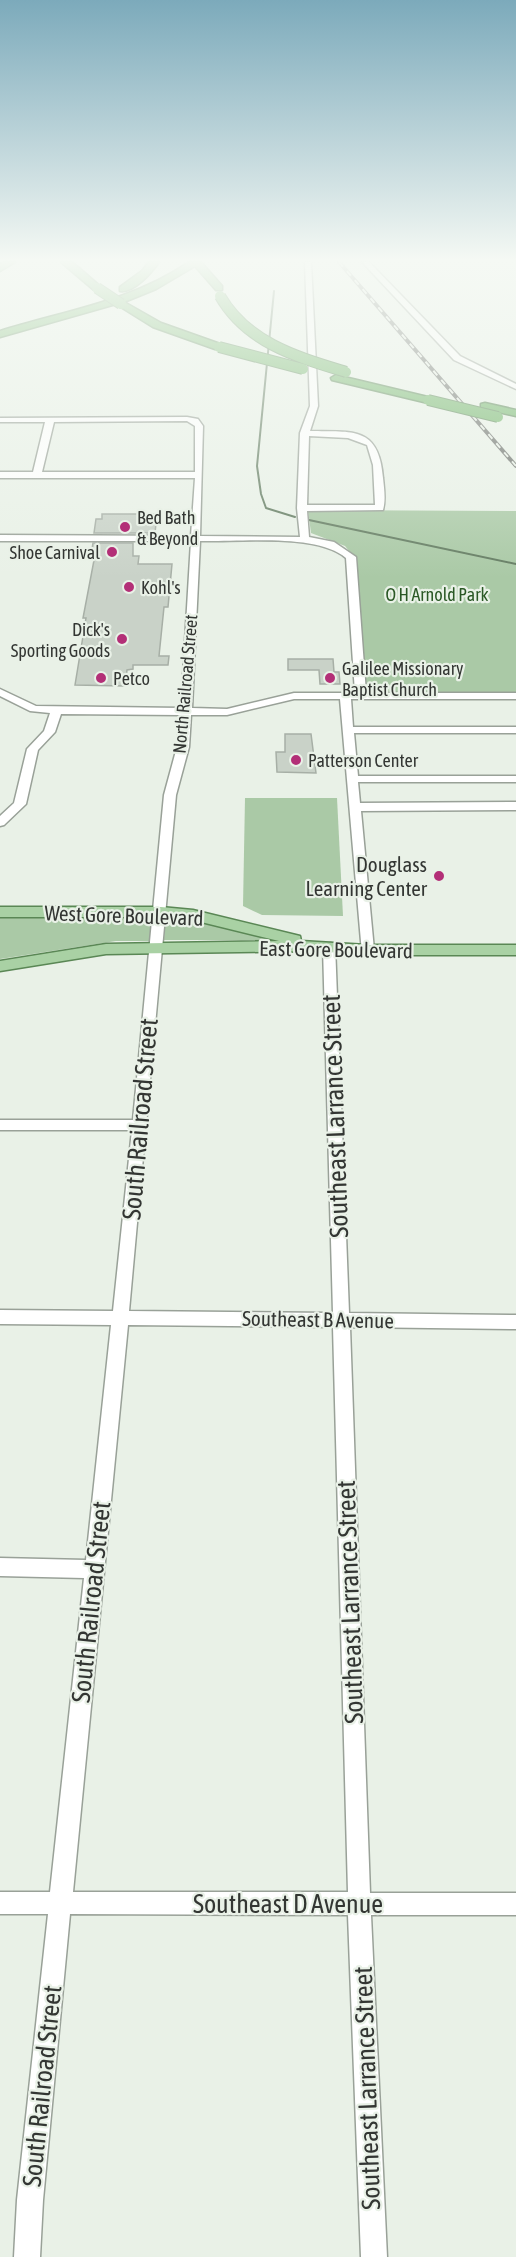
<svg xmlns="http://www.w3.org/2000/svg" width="516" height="2257" viewBox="0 0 516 2257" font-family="'Asap Condensed',sans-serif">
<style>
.green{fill:#aac9a6}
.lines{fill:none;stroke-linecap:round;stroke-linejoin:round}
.stream{stroke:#657d63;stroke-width:2}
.building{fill:#c9d2c8;stroke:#a7afa6;stroke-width:1.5}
.minor-casing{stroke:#99a198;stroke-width:3}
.major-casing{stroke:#5a8755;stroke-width:3}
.highway-casing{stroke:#5a8755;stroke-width:3}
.minor{fill:#fff;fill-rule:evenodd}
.major{fill:#a9d1a4;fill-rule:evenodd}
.highway{fill:#6fb367;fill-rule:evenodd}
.rail-casing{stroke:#696d68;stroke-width:4}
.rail{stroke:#e9f1e7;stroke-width:2;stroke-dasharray:6;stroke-linecap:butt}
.highway-bridge-casing{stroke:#5a8755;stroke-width:12;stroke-linecap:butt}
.highway-bridge{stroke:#6fb367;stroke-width:10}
.poi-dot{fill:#b32f77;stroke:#e9f1e7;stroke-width:2}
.labels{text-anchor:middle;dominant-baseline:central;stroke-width:4.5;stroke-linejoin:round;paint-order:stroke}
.far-poi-label{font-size:18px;fill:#333633;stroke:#e9f1e7;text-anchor:start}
.far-park-label{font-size:18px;fill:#2a5825;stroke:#e9f1e7}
.far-street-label{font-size:18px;fill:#333633;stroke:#e9f1e7}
.poi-label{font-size:21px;fill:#333633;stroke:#e9f1e7;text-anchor:end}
.street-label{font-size:21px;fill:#333633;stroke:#e9f1e7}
.near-street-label{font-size:26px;fill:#333633;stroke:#e9f1e7}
</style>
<rect width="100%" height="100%" fill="#e9f1e7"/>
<g class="green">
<path d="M308 510 516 511V693L367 692 355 558 345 546 311 533Z"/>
<path d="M245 798H337L343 916 262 915 243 906Z"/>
<path d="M152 914 150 941H116L0 959V915Z"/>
<path d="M165 915 189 917 273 940H164Z"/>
</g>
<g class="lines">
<g class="stream">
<path d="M274 291 257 466 261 494 266 508 295 517"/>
<path d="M309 520 516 564"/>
</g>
</g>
<g class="building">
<path d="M102 514H157L155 533H94L96 519H102Z"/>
<path d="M93 543H133V556H139L138 564H172L168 607H164L159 656H169L168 665H133V669L127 670 125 686 75 685 86 618H83L95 555H91Z"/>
<path d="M288 659H333L334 672H339L340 684H320L319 670H288Z"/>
<path d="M285 734H311L316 773 277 772 276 752H285Z"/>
</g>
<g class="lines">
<g class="minor-casing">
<g id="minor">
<path d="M305 262H311L318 406 310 431C353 432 379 426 383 478 384 488 386 500 383 510L307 511 309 537 334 542 356 557 366 693H516V699H351L353 727H516V733H354L358 776H516V782H358L360 803 516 802V810L361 811 374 950 372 953H362L340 699H294L227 715H191L189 747 176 795 129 1311 333 1313 323 947 330 943 335 944 349 1313 516 1315V1329L350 1327 370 1893H516V1915H371L387 2257H361L348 1915 70 1914 43 2200 40 2257H14L17 2200 48 1914H0V1892H50L84 1578 0 1576V1558L86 1560 111 1325 0 1324V1310L113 1311 132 1130H0V1120H133L164 795 177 747 180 715 61 714 55 732 38 750 26 804 4 825 0 826V816L14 803 27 749 44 731 50 713 30 711 0 696V689L36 706 181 708 191 541H0V535L191 536 195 478H0V472H33L45 422H0V418L187 417 198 419 203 426 200 536 300 537 297 508 300 433 310 406ZM187 421 195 426V472H42L54 422ZM309 436 348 438 367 445 373 465 375 505H307ZM200 541C239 542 317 533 346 558L355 693H294L227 709 192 708ZM128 1325 333 1327 348 1892H73Z"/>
<path d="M362 262H369L460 356 516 384V389L454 360Z"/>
</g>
</g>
<g class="major-casing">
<path id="major" d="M0 907H161L193 910 300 936 301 941 367 945H516V955H367L316 951 106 954 0 971V961L106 944 279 941 193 920 161 917H0Z"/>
</g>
<g class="highway-casing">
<g id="highway">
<path d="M4 262H15L0 271V264Z"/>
<path d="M61 262H72L102 288 94 290Z"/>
<path d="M149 262H159C151 273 134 293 120 291V287L142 271Z"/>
<path d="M189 262H201L222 286V290H216L195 266 156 289 124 302 161 323 223 345V349H215L153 327 116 304 0 337V331C64 311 133 301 189 262Z"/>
<path d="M336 375 432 398 434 400 428 403 332 380 331 378Z"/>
<path d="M485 403 516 410V416L481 408V404Z"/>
</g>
</g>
<use href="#minor" class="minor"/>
<use href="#major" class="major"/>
<use href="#highway" class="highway"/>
<g class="rail-casing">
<path id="rail" d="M339 262 516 466"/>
</g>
<use href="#rail" class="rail"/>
<g class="highway-bridge-casing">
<g id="highway-bridge">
<path d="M97 288 121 304"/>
<path d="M220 296C247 343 297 357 346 372"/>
<path d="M219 347 303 369"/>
<path d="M428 400 498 417"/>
</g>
</g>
<use href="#highway-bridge" class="highway-bridge"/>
</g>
<linearGradient id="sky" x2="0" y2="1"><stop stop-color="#7caabb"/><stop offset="0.45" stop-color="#f5f9f4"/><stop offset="1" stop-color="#f5f9f4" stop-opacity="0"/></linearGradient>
<rect width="516" height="578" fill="url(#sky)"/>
<g class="poi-dot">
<circle cx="125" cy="527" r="6"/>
<circle cx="112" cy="552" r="6"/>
<circle cx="129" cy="587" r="6"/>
<circle cx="122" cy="639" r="6"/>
<circle cx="101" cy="678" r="6"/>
<circle cx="330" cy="678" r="6"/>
<circle cx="296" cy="760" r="6"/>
<circle cx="439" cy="876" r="6"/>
</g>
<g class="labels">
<g class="far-poi-label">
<text x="137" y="517">Bed Bath<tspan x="137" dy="21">&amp; Beyond</tspan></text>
<text x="100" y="552" text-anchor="end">Shoe Carnival</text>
<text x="141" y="587">Kohl's</text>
<text x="110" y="629" text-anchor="end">Dick's<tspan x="110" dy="21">Sporting Goods</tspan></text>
<text x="342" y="668">Galilee Missionary<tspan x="342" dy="21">Baptist Church</tspan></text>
<text x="113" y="678">Petco</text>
<text x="308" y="760">Patterson Center</text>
</g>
<g class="far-park-label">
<text x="437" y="594">O H Arnold Park</text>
</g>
<g class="far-street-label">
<text transform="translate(185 684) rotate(-85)">North Railroad Street</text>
</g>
<g class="poi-label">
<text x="427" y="864">Douglass<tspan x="427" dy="24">Learning Center</tspan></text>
</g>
<g class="street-label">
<text transform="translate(124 915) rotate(2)">West Gore Boulevard</text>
<text transform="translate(336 949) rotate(1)">East Gore Boulevard</text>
<text transform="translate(318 1319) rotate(1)">Southeast B Avenue</text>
</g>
<g class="near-street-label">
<text transform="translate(335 1116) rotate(-92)">Southeast Larrance Street</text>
<text transform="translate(140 1119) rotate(-85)">South Railroad Street</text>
<text transform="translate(91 1602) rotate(-84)">South Railroad Street</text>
<text transform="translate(350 1602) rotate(-92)">Southeast Larrance Street</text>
<text x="288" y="1904">Southeast D Avenue</text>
<text transform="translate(42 2086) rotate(-84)">South Railroad Street</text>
<text transform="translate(367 2088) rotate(-92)">Southeast Larrance Street</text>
</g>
</g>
</svg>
